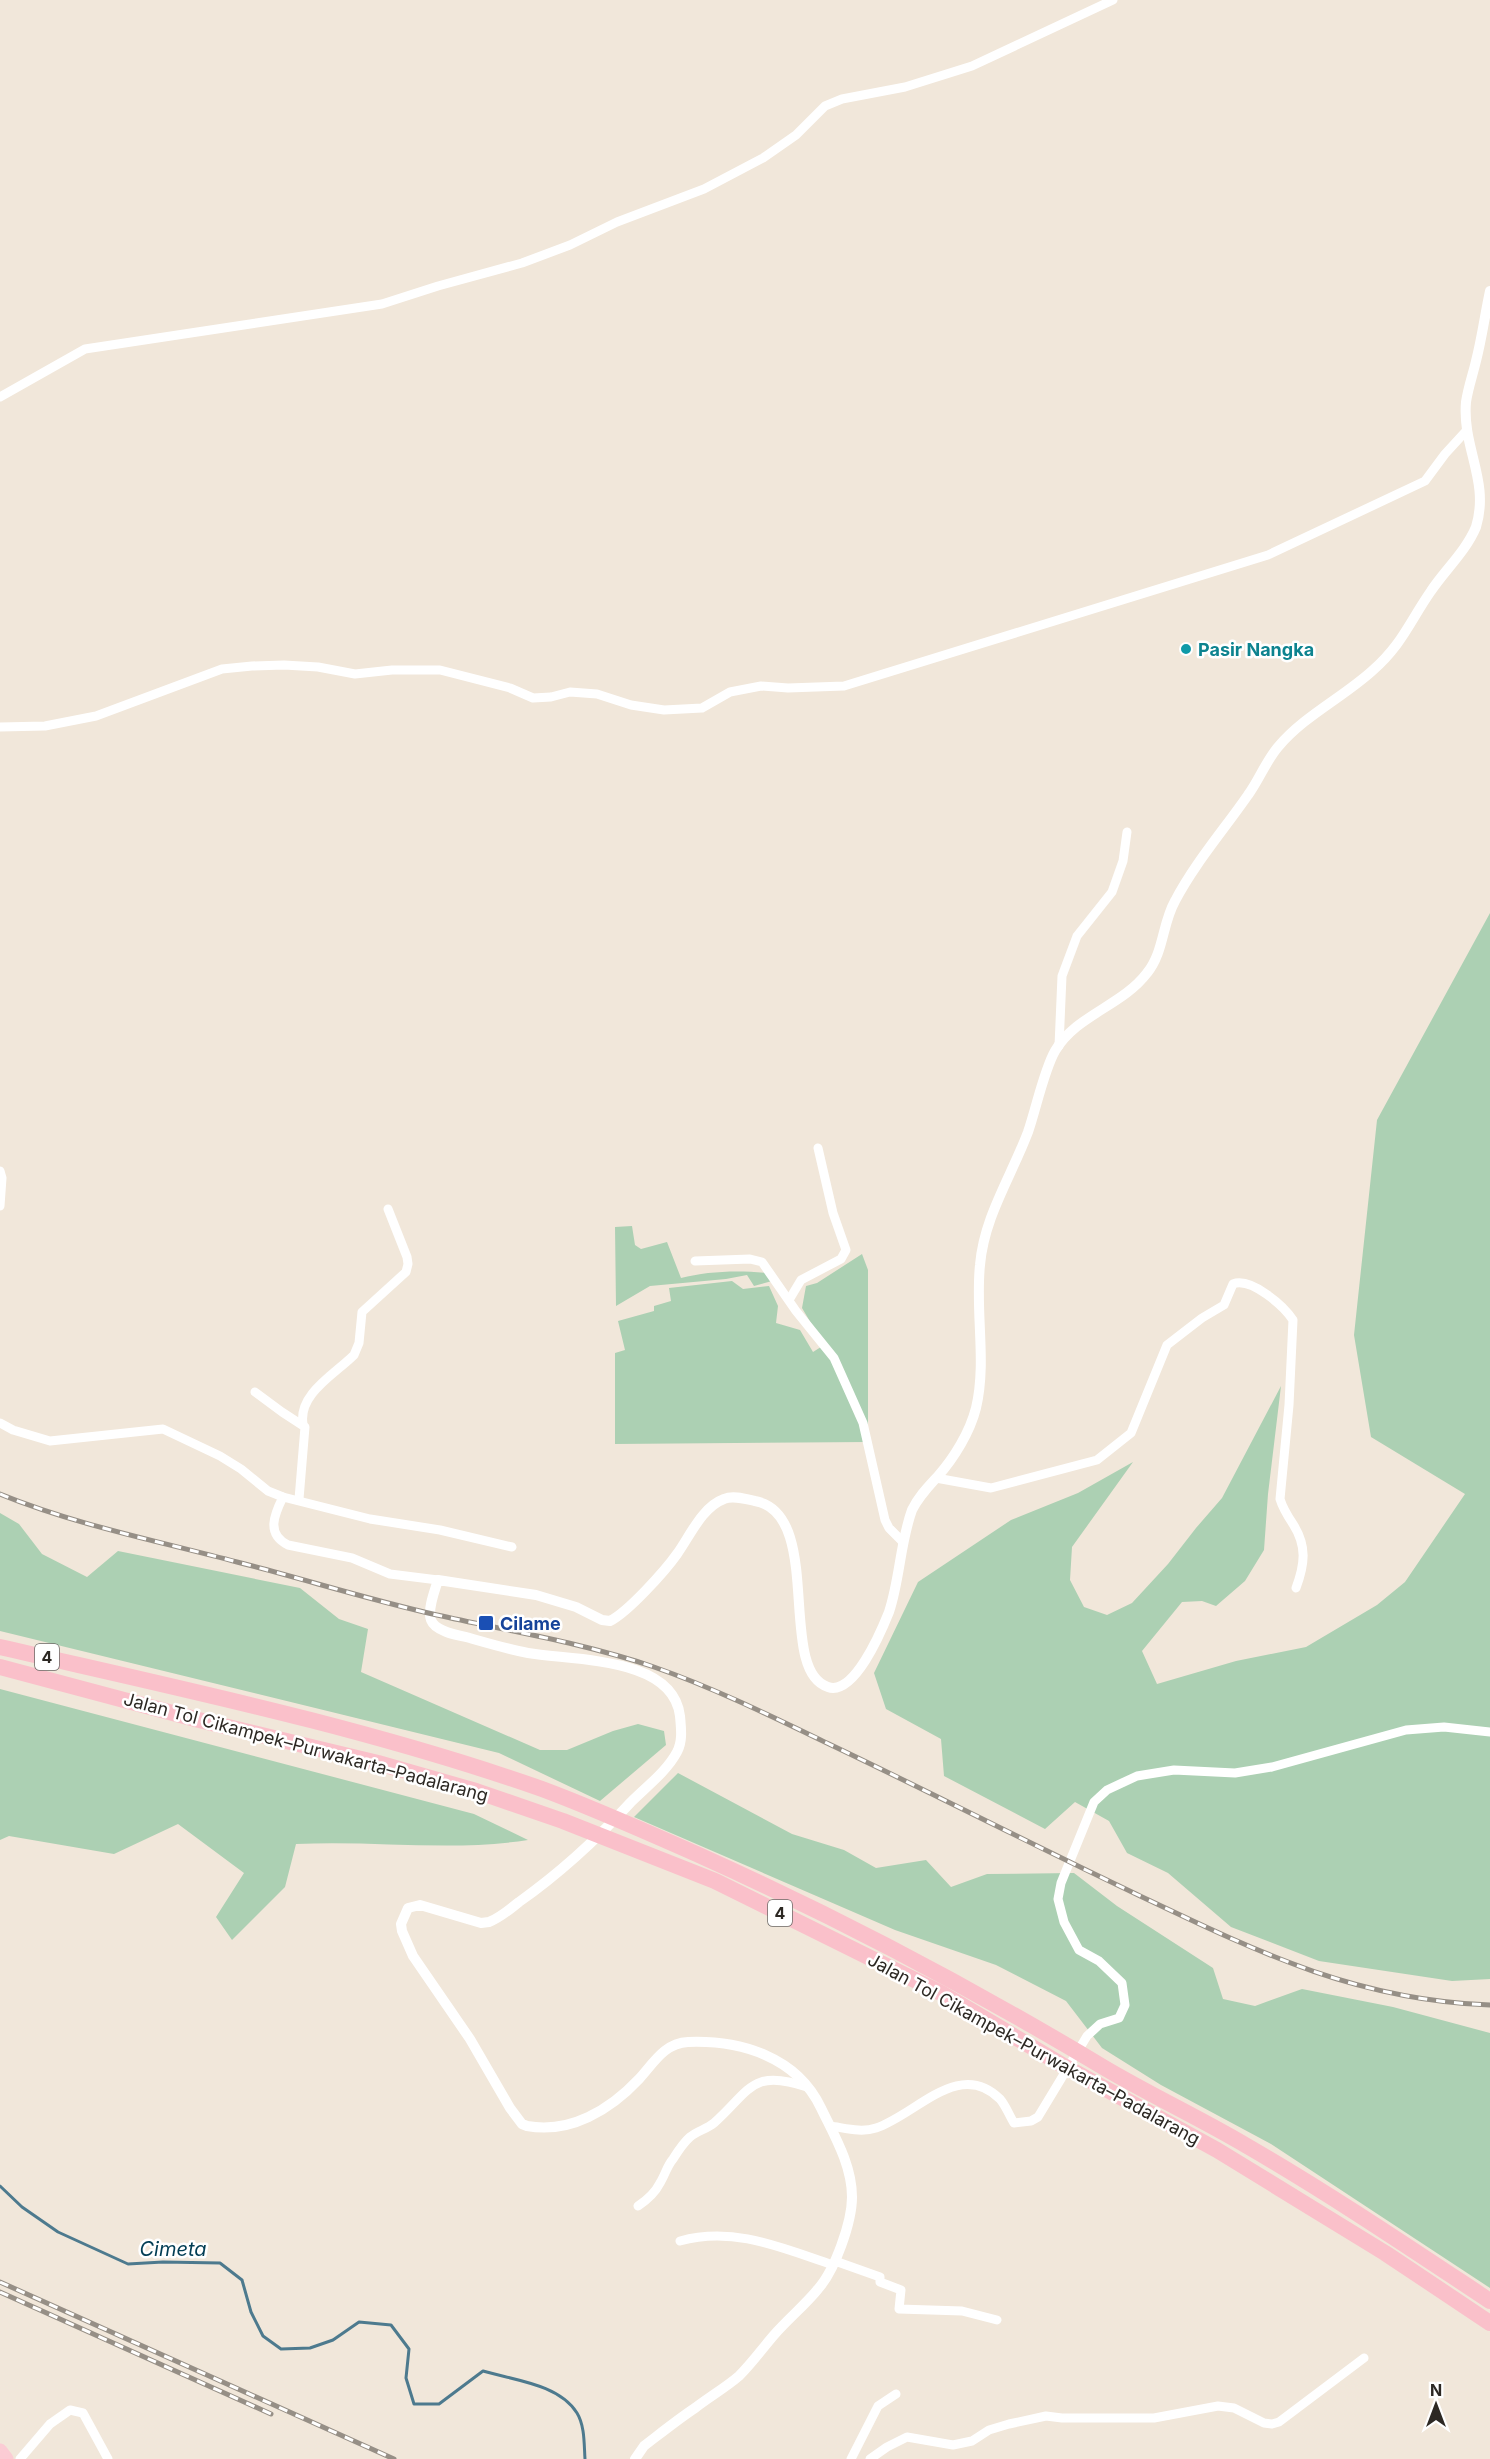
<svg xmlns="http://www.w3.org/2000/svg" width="1490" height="2459" viewBox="0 0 1490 2459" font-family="Inter,sans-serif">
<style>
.green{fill:#acd0b3}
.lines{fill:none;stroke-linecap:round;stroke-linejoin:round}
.stream{stroke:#4d7a8e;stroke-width:3}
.minor{stroke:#fff;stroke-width:9}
.tertiary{stroke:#fff;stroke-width:10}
.trunk{stroke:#fbccd4;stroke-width:15}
.motorway{stroke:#fac0ca;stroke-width:16}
.rail-casing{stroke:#968f86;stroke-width:5}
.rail{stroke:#fff;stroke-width:3;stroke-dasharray:9;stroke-linecap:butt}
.culture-dot{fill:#0f9aa8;stroke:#fff;stroke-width:2}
.transit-dot{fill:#1a4fb4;stroke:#fff;stroke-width:2}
.labels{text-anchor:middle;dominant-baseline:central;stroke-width:5;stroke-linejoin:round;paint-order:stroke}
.shield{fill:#fff;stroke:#6b6865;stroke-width:1.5}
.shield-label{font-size:16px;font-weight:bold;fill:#2c2823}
.culture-label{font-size:18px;font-weight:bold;fill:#0d838f;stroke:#fff;text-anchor:start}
.transit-label{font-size:18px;font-weight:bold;fill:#164399;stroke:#fff;text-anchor:start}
.street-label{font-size:18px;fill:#2c2823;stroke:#fff}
.water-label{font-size:20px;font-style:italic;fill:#023d54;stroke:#fff}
</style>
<rect width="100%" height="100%" fill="#f1e7da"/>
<g class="green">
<path d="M1490 913V1979L1452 1981 1319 1961 1231 1927 1168 1873 1127 1853 1109 1821 1075 1802 1045 1829 944 1776 941 1739 886 1709 874 1673 918 1582 1011 1520 1078 1493 1133 1462 1072 1547 1070 1580 1084 1607 1107 1615 1132 1603 1168 1564 1196 1528 1222 1498 1281 1386 1268 1494 1264 1550 1245 1581 1216 1606 1202 1601 1182 1602 1142 1651 1157 1684 1236 1661 1306 1647 1377 1605 1405 1582 1465 1494 1371 1437 1354 1335 1377 1120Z"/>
<path d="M632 1226 635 1245 641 1249 667 1242 681 1278C707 1271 739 1270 767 1273L772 1281 754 1286 747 1275 726 1279 650 1286 616 1306 615 1227Z"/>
<path d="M862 1254 868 1270V1442L615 1444V1353L625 1350 618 1321 654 1311V1306L671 1301 669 1288 732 1281 743 1289 769 1286 778 1306 776 1323 800 1330 813 1352 824 1345 802 1308 806 1286 817 1283Z"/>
<path d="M0 1513 19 1524 42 1554 87 1577 118 1551 300 1588 339 1619 368 1629 361 1672 540 1750H567L613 1731 638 1724 664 1731 666 1745 600 1801 499 1753 0 1631Z"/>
<path d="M0 1689 474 1814 528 1840C452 1852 373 1840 296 1844L285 1887 232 1940 216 1917 244 1873 178 1824 114 1854 9 1836 0 1840Z"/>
<path d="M678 1773 792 1834 844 1850 876 1868 926 1860 951 1887 987 1874 1074 1873 1117 1906 1213 1968 1223 1999 1255 2006 1302 1989 1393 2007 1490 2033V2288L1271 2144 1161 2085 1102 2048 1066 2001 996 1965 895 1930 634 1817Z"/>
</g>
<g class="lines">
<path class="stream" d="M0 2186 22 2207 58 2232 128 2264 163 2262 220 2263 242 2280 251 2312 263 2336 281 2349 310 2348 333 2340 359 2322 391 2325 409 2349 406 2378 414 2404H439L483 2371C513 2380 559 2384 577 2413 585 2426 584 2445 585 2459"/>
<g class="minor">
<path d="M0 397 85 349 382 304 438 286 522 263 570 245 617 222 704 189 763 158 796 135 825 106 842 99 905 87 972 66 1113 0"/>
<path d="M0 727 45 726 96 716 222 669 252 666 284 665 318 667 355 674 392 670H440L510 688 533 698 551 697 570 692 597 694 631 705 664 710 702 708 730 692 761 686 788 688 844 686 1268 555 1425 481 1445 454 1467 430"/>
<path d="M1059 1046 1062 976 1077 936 1112 892 1123 861 1127 832"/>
<path d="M0 1171 2 1178 0 1206"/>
<path d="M695 1261 750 1259 762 1262 796 1311 834 1358 863 1423 885 1520 889 1528 903 1542"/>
<path d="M789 1300 801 1280 841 1259 846 1250 833 1213 818 1148"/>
<path d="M255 1392 282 1412 305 1427 299 1499"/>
<path d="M0 1423 13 1430 50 1441 163 1429 220 1456 241 1469 268 1491 283 1497 370 1519 440 1530 512 1547"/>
<path d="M303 1424C298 1394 335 1374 354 1355L359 1343 362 1312 406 1272 408 1264 407 1257 388 1209"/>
<path d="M936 1478 991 1488 1097 1460 1131 1433 1167 1345 1202 1318 1224 1305 1233 1284C1251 1277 1284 1306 1293 1320L1289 1405 1280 1499C1283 1509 1287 1515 1293 1524 1307 1546 1305 1564 1296 1588"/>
<path d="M283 1497C274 1515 266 1534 288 1545L352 1558 390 1574 438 1580"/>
<path d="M830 2126C845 2128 861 2133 876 2128 916 2115 959 2058 1000 2099 1006 2106 1009 2115 1014 2123L1031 2121 1038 2117 1087 2036 1100 2024 1119 2018 1125 2005 1122 1983 1099 1961 1079 1950 1064 1922 1058 1899 1061 1883 1094 1802 1107 1790 1137 1776 1174 1770 1235 1773 1272 1767 1406 1730 1444 1727 1490 1732"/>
<path d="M638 2206C647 2200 655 2193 660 2183 665 2175 667 2166 673 2159 678 2151 683 2143 690 2137 697 2131 707 2129 714 2123 750 2091 751 2068 807 2087"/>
<path d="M680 2241C734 2226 782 2248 833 2265"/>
<path d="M835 2261 880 2277V2282L901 2290 899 2309 962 2311 997 2320"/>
<path d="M20 2459 50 2424 70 2410 83 2413 108 2459"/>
<path d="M851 2459 878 2406 896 2394"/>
<path d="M870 2459 887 2447 907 2437 953 2445 972 2441 989 2430 1009 2424 1046 2416 1062 2418H1154L1218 2406 1234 2408 1264 2423 1272 2424 1279 2422 1364 2358"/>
</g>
<path class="tertiary" d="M635 2459 644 2446C661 2433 677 2420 695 2408 709 2397 725 2388 739 2376 752 2363 762 2349 774 2335 788 2319 805 2305 818 2289 835 2270 852 2222 852 2197 852 2165 834 2135 821 2108 797 2057 741 2040 688 2042 664 2043 653 2064 639 2079 610 2110 570 2134 527 2126L522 2124 510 2108 470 2039 413 1956 402 1931 401 1924 408 1908 420 1905 481 1923 489 1922C500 1918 510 1909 519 1902 560 1873 597 1839 631 1802 646 1787 667 1771 677 1752 683 1741 681 1728 680 1716 673 1656 573 1661 528 1653 507 1649 487 1643 466 1637 456 1635 435 1631 431 1620 427 1610 435 1590 438 1580L536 1595 576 1607 602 1620 610 1621C628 1612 665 1571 677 1554 690 1536 702 1507 724 1499 733 1495 746 1499 755 1501 825 1514 776 1671 828 1687 854 1696 881 1632 889 1612 900 1579 900 1543 912 1510 919 1496 928 1487 938 1476 954 1458 970 1432 976 1408 987 1362 975 1312 980 1265 984 1217 1011 1177 1028 1132 1036 1109 1044 1070 1055 1051 1076 1015 1122 1006 1147 973 1164 952 1162 924 1175 901 1195 863 1223 831 1248 795 1259 780 1266 761 1278 747 1304 716 1342 698 1372 671 1402 645 1410 621 1431 591 1445 570 1466 551 1476 527 1490 481 1462 448 1466 402 1468 388 1473 374 1476 361 1482 338 1485 314 1490 291"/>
<path class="trunk" d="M0 2451 6 2459"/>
<g class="motorway">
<path d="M0 1647C182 1689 365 1727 542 1789 596 1809 649 1833 701 1856 839 1918 973 1989 1103 2067 1150 2095 1200 2118 1247 2146 1330 2194 1410 2248 1490 2301"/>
<path d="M0 1667 199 1720 378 1763 476 1791 563 1821 715 1881 943 1994 1064 2066 1217 2150 1385 2253 1490 2323"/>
</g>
<g class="rail-casing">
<g id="rail">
<path d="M0 1494C76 1525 158 1541 237 1562 304 1579 370 1600 437 1615 509 1631 584 1643 654 1667 714 1688 771 1716 829 1744 932 1793 1033 1845 1136 1894 1256 1951 1354 2000 1490 2005"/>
<path d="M0 2282 394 2459"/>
<path d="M0 2292 271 2414"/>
</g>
</g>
<use href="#rail" class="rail"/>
</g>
<circle class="culture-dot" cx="1186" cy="649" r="6"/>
<rect class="transit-dot" x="478" y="1615" width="16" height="16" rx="3"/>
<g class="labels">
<g class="shield">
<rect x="35" y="1644" width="24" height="26" rx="4.5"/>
<rect x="768" y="1900" width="24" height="26" rx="4.5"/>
</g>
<g class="shield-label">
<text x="47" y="1657">4</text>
<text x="780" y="1913">4</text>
</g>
<g class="culture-label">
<text x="1198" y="649">Pasir Nangka</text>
</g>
<g class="transit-label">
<text x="500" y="1623">Cilame</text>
</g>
<g class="street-label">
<text transform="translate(306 1747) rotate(15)">Jalan Tol Cikampek–Purwakarta–Padalarang</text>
<text transform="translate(1034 2049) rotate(29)">Jalan Tol Cikampek–Purwakarta–Padalarang</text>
</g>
<g class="water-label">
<text x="173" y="2249">Cimeta</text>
</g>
</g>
<g transform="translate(1436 2405)" stroke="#ffffff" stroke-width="4.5" paint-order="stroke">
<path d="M0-4.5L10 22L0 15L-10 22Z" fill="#2c2823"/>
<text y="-9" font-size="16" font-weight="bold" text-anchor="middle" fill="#2c2823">N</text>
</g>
</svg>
